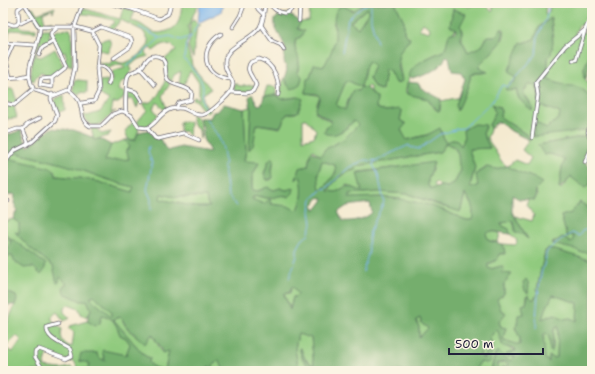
<svg xmlns="http://www.w3.org/2000/svg" width="595" height="374" viewBox="0 0 595 374" font-family="'Shantell Sans',sans-serif">
<style>
.green{fill:#90ca7e;stroke:#59765c;fill-rule:evenodd}
.forest{fill:#74ae6d;stroke:#4b6854;fill-rule:evenodd}
.water{fill:#7cb5ed;stroke:#4f6c94}
.lines{fill:none;stroke-linecap:round;stroke-linejoin:round}
.stream{stroke:#7cb5ed;stroke-width:1}
.minor-casing{stroke:#6c686f;stroke-width:4.5}
.minor{stroke:#fff;stroke-width:3}
</style>
<rect width="100%" height="100%" fill="#fcf5e5"/>
<filter id="ink" filterUnits="userSpaceOnUse"><feTurbulence type="fractalNoise" baseFrequency=".025" numOctaves="2"/><feDisplacementMap in="SourceGraphic" scale="8" xChannelSelector="R" yChannelSelector="G"/><feConvolveMatrix kernelMatrix="1 2 1 2 8 2 1 2 1" color-interpolation-filters="sRGB"/></filter>
<filter id="wash" filterUnits="userSpaceOnUse"><feTurbulence type="fractalNoise" baseFrequency=".012" numOctaves="4" result="noise"/><feDisplacementMap in="SourceGraphic" scale="16" xChannelSelector="R" yChannelSelector="G"/><feGaussianBlur stdDeviation="0.9" result="paint"/><feColorMatrix in="noise" values="0 0 0 0 0 0 0 0 0 0 0 0 0 0 0 0 0 1.4 0 .05"/><feComposite in="paint" operator="in"/></filter>
<g filter="url(#wash)">
<rect width="100%" height="100%" fill="#f4ead0"/>
<g class="green">
<path d="M199 3 188 26 189 35 186 45 191 59 192 66 211 89 203 94V101L210 111 206 113 198 104V102L193 99 194 97 199 99V83L190 70 184 85 179 83 181 71 174 75 171 82 167 77 165 59 176 50 171 44 170 46 163 44 153 51 150 48 146 52 148 56 137 60 130 66 132 70 126 80 121 82 118 90 125 93 124 98 118 103H113L111 113 116 111C110 114 106 121 100 124 92 129 85 121 83 114L87 116 100 112 109 100 99 94V81L109 80 106 84 110 86 112 78 111 72 125 68 121 64 111 67 109 69 98 62 110 64 112 60C116 60 120 64 124 63 131 62 145 51 149 44L148 39 143 31 121 20 112 30 107 29 115 22 113 20C105 18 85 13 79 14L82 8 120 19 123 8 135 11 131 21C143 23 144 28 153 32 157 33 160 33 163 32 179 29 179 21 182 6L179 4Z"/>
<path d="M310 3H365C357 10 353 13 344 6L339 7 333 25 336 33 334 43 330 57 324 66 314 65 310 77 307 79 306 93 317 95 320 97 317 103 316 113 332 123 325 129C340 137 343 131 354 121L358 125 344 139 324 150 321 156 313 150 310 153 308 166 299 168 296 180 300 176C305 186 303 202 297 211 287 204 275 208 267 201L264 204 259 203 252 199C257 194 261 198 267 198 275 198 281 193 289 197L294 188 286 190 280 188 274 190 269 188 256 191 252 189V177L259 163 244 162 246 150 244 109 251 107 249 149 252 147 257 124 280 128 287 114 296 113 303 99 296 97 282 99 278 96 281 91 283 79 284 78 287 84 294 88 300 84 302 77 298 73 299 63 295 47 296 39 301 37 304 31 298 29 297 26 301 22 309 21ZM303 119H306L316 130 314 137 303 140ZM272 157 274 159 271 180H267L264 173 269 160Z"/>
<path d="M395 3H450L452 5 455 3H463L469 7 475 3H488L487 6 492 12 493 11 492 3H546L545 15 549 12 550 3H592V18L585 26 579 25 575 33 578 34 586 31 592 33V50L584 68 585 78 587 82 590 80 592 71V100L585 91 548 79V57L550 56C554 44 553 30 551 18L540 26 534 39 525 42 516 76 517 77 514 82 506 87 511 91 516 89 518 97 532 111 533 108 523 92 530 84 536 85 539 96V105L560 113 559 118 546 129 536 122 533 135 592 130V135L538 145 545 155 550 154 566 159 562 167 559 187 561 189 571 177 585 187 590 186 592 181V210L580 202 571 213 561 216 567 237 571 235 574 237 571 243 563 237 552 243 577 250 579 252H591L592 262 549 248 545 251 537 289 539 294 532 300 529 295 527 296 526 304 523 305 524 314 518 316 517 325 515 328 520 338 519 346 503 339 506 328 501 327 499 322 505 312 501 310 497 299 504 294V284L512 273 507 275 502 273 504 270 502 266 490 269 487 266 496 260 499 254H505L503 244 515 245 517 243 516 239 510 234 507 228 502 226V223L513 221 516 233 522 234 528 239 515 216 532 221 534 215 526 205 528 200 537 197 536 189 542 183C532 175 518 174 508 166L515 160 527 165 531 158 522 150 529 140 527 135 500 117 501 111 499 107 492 104 495 113 489 125 490 130 487 138 502 162 507 166 496 169 485 167 476 174 478 180 477 188 471 189 470 187 475 168 469 149 490 148 483 134 484 132 476 124 464 129V139L462 146H460L456 139 446 143C465 153 455 158 461 170L455 182 448 187 440 186 436 182 434 184 436 188 431 189 428 187V180L434 163 358 172 362 192 348 185 336 192H329C330 183 347 171 356 170L357 166 440 152 446 143 444 141 441 131 406 140 401 129 406 124 400 120 402 112 400 110 386 111 376 108 377 98 370 92V87L367 86 366 88 361 87 366 65 369 61 374 66 369 77C373 84 373 90 382 90L385 69 389 71 397 84 402 81C400 65 393 51 409 41L410 38 404 33V21ZM453 9 459 12 460 26 462 28V40L468 52C477 51 484 46 486 38L491 36H497L501 29H504C507 45 487 54 479 65V68L485 73H475L471 75C468 87 462 98 458 110L456 109 458 98H456L441 101 440 111 436 110 427 99 406 93C405 86 408 85 410 78 414 62 430 57 445 50L449 36 457 28 451 27 450 25ZM423 23 430 28 429 32 419 29Z"/>
<path d="M33 7 37 14 55 7 53 12 52 9 43 13 45 23 49 21 50 23 52 20 51 25 40 24 29 10Z"/>
<path d="M366 9H368V13L358 28 350 23Z"/>
<path d="M194 19 197 24 201 25 197 27 193 58 188 46 190 39V23Z"/>
<path d="M18 24 22 28 36 29V32L12 30 9 32 8 42H3V32Z"/>
<path d="M44 29H52L49 35 52 41 48 43 46 41 41 44 36 51 37 53 36 56 41 57 55 49 64 67 51 77H44V74L41 73 36 76 34 81 31 80C30 58 39 49 41 30Z"/>
<path d="M70 29 72 32V66L67 64 64 59 67 57 65 54 66 52 61 53 52 36 53 33 58 30Z"/>
<path d="M109 38 111 45 108 52 99 50V41Z"/>
<path d="M166 79 170 84 162 96 167 109 164 110 157 102 153 108 158 115 147 127H141L137 122 147 110 143 103C157 104 161 89 166 79Z"/>
<path d="M78 80 87 81V93L80 92 78 95 73 91 74 81Z"/>
<path d="M346 81H349L361 87 359 91 355 90 349 97 345 110 336 105Z"/>
<path d="M234 83 240 86 255 85 254 88 250 92H234Z"/>
<path d="M267 86 276 87V95L264 96Z"/>
<path d="M6 89H13L17 102 12 104 3 101Z"/>
<path d="M129 91 137 95 140 100 137 108 133 99 127 100V92Z"/>
<path d="M64 95 65 110 59 112 55 104V99Z"/>
<path d="M7 106H14L17 118 6 119 7 132 3 133V119L7 118Z"/>
<path d="M191 114C201 118 202 128 200 139L199 130 193 124Z"/>
<path d="M180 121 190 122 189 136 185 131 180 132Z"/>
<path d="M133 122 139 129 135 140 128 139 125 131Z"/>
<path d="M91 128H96L101 134 111 132 108 136 94 140Z"/>
<path d="M125 140 131 147 126 150 130 159 104 162 111 145Z"/>
<path d="M5 150C23 155 41 158 59 163 85 170 109 182 135 187L132 192 89 179 56 176V172L52 169 11 159 9 161V158L3 157Z"/>
<path d="M322 161 335 165 336 172 325 187 319 190 318 174Z"/>
<path d="M378 192 408 194 443 207 461 210 465 194 473 208V220H466L443 210 400 199 381 197 348 199 349 194Z"/>
<path d="M160 194 176 197H206L207 203 210 207H196L159 199Z"/>
<path d="M13 219 19 223 20 232 16 233 29 247 53 266 57 282H59L60 276 68 284 63 286 64 293 81 301 87 299 91 309 87 317 81 314 79 309 68 305 64 308V312L70 318 64 321 57 312 52 316V320L62 329C60 338 62 344 72 347L74 332 68 328 70 326 87 321 95 325 100 323 101 316 104 315C113 319 118 325 120 335L126 338 130 344 126 355 102 351 105 361 98 358 96 353H92L88 370 81 369V371H78L75 362 69 361 48 353 44 367 61 369 71 367 73 368 72 371H3V333L15 305 16 296 3 290V264L8 256H12L15 262 23 267H33L41 275 46 264 7 236 11 243 8 248 3 246V222ZM17 336 21 340 13 352 6 349 5 347Z"/>
<path d="M490 231 500 233 498 242 489 241 486 234Z"/>
<path d="M292 286 299 294 297 296 293 297 289 312V306L284 294 290 293Z"/>
<path d="M94 295 112 312 111 317 90 298Z"/>
<path d="M553 295 578 303 577 321 570 318 564 319 555 314 542 319C542 317 551 298 553 295Z"/>
<path d="M122 317C123 328 137 338 146 341L152 334 162 352 169 351 165 370 169 371 153 367 149 362 150 358 145 356 113 319Z"/>
<path d="M420 318 421 323 428 328 419 338V327L416 320Z"/>
<path d="M558 326 557 356 554 358 549 357V362L545 359 543 350 544 334 546 333C551 337 550 345 550 351L553 349 554 329Z"/>
<path d="M496 329 499 331 502 345 516 351 510 352 515 358 509 361 495 353 491 371H487L485 369 474 371 480 362H490L492 347 490 337Z"/>
<path d="M298 334 311 337 314 366 305 359 301 349 299 348 302 358 307 365 305 371H299L295 349Z"/>
<path d="M484 346 487 349 485 359 480 355Z"/>
<path d="M219 360 223 368 221 371 206 370 209 366 210 369H212L214 364Z"/>
<path d="M505 362 508 364V368H501V371H498L497 364Z"/>
</g>
<g class="forest">
<path d="M365 3H395L404 21V33L410 39C402 48 395 55 399 69 400 74 402 77 401 82L395 83 389 71 385 69 382 90C373 89 373 84 369 77L374 66 369 61 366 65 361 87 366 88 377 98 376 108 386 111 399 109 402 111 400 120 406 124 401 130 407 140 427 135 440 128 445 142 456 139 461 146 464 139 463 130 474 124 486 125 483 134 490 148 469 149 475 168 470 185 471 188 478 186 476 174 487 167 496 169 508 166C518 174 533 175 542 183L536 189 535 200 519 199 512 195V212L528 239 522 234 515 232V226L512 221 502 223 501 225 509 229 510 234 491 231 486 234 489 241 503 244 505 253 499 254 497 260 488 264V268L491 269 501 266 504 270 502 273 512 274 504 284V294L497 299 501 310 506 313 499 322 501 327 506 328 503 339 506 341 520 345V338L515 327 517 325 518 315 524 314 522 305 526 304 528 295 533 300 538 294C537 283 542 264 545 252L548 248 589 260 592 262V371H501L502 367H509L508 364 504 361 497 364 498 371H491L496 352H500L505 358 511 361 515 356 508 357 506 354 516 351 513 348 503 346 497 329 490 337 492 347 490 362 486 363 480 362 474 371H305L307 365 302 358 299 348 301 349 305 359 314 366 311 338 298 334 295 349 299 371H221L223 368 219 360 214 364 212 369 209 366 206 370 208 371H169L165 370 169 351 162 353V349L152 334 145 344 126 326 121 317 113 319 145 356 150 358 149 362 153 367 164 371H81V369H88L89 363 79 361 81 353H97L98 357 105 361 102 351 103 350 126 355 130 344 126 338 120 335C116 325 114 317 102 315L100 323 95 326 87 321 91 309 87 300 81 301 64 293 63 287 67 284 60 277 59 282 57 283 53 266 29 247 15 232 19 233V223L13 219 17 210 14 203 15 195 13 194 3 197V157L51 168 55 172 56 176 89 179 132 192 134 187C109 182 85 170 59 163 41 158 23 155 5 150L3 152V139L8 135 21 130 28 147 51 128 74 130 92 137 94 140 100 139 111 145 105 161 129 159 126 150 130 147 125 140H135L139 132 148 130 156 138 160 139 167 151 181 147 210 152 203 139V128L199 118H210L213 112 218 111 224 104 244 109 246 150 244 161 259 162 252 177V190L258 191 267 187 274 190 280 188 286 190 294 188 293 193 289 197C281 193 275 199 266 198 261 197 258 195 253 197L252 199 264 204 270 199 271 204 288 206 297 211C303 202 304 186 300 176L296 180 299 168 308 166 311 151 321 156 324 150 344 139 358 125 354 121C346 128 335 140 323 132L332 122 315 111 320 97 317 94 306 93 307 78 310 77 314 64 324 66C328 58 332 52 334 43 338 31 328 14 342 5L353 11ZM366 9H368V13L358 28 350 22ZM346 81H349L361 87 358 91 354 90 352 91 345 110 336 105ZM446 143C464 149 455 161 461 170L455 182 448 187 441 186 432 189 428 186V180L434 162 357 173 362 191 348 186 336 192 328 191C333 181 345 171 356 170L358 166 440 152ZM322 161 335 165 336 172 325 187 320 190 318 174ZM378 192 408 194 460 212 465 194C471 202 475 210 472 220H466L430 205 400 199 381 197 349 198V194ZM161 194 176 197H206L207 203 210 207H196L160 199ZM319 197 323 199V201L316 210 313 206ZM370 203 372 212C367 219 351 222 343 221L338 212 347 206ZM292 286 298 294 297 296 293 297 290 310 284 294 290 292ZM94 295 112 312 111 316 90 298ZM553 295 578 303 577 321 570 318 564 319 555 314 542 319C542 317 551 298 553 295ZM420 318 422 324 428 328 419 338V327L416 320ZM558 326 557 357 554 358 549 356V362L545 359 543 335 546 333C551 337 550 345 550 351L552 352 554 329ZM485 346 487 349 485 359 481 357 480 354Z"/>
<path d="M453 9 466 14 460 26 462 28 461 39 468 52 482 46 488 36H497L501 29 504 31 501 43 479 65V68L488 72 475 73 471 75C469 85 462 102 457 111L456 105 465 79 461 72 452 71 449 57 446 56C442 69 424 76 412 79L409 76C412 62 434 56 445 50L449 34 455 32 457 29 450 26Z"/>
<path d="M289 14 301 22 297 29 304 31 301 37 296 39C292 49 299 53 299 62 299 65 298 68 297 72L302 77C301 83 299 87 292 89L288 86 284 78 287 70C287 67 284 64 284 61 284 55 287 49 283 42 280 35 273 28 275 19L280 15Z"/>
<path d="M551 18 553 43 551 54 548 57V79L570 86C575 85 578 87 582 89 595 99 592 114 592 130L533 137 536 122 546 129 559 118 560 113 539 105V96L536 85 530 84 523 92 532 107V111L519 99 516 89 508 91 505 89 511 83 515 82 517 77 508 72 521 42 524 43 534 39 540 26Z"/>
<path d="M592 50C592 61 588 69 586 79L585 78 584 68Z"/>
<path d="M407 82 418 83 421 88 441 99 439 112 427 99 407 94Z"/>
<path d="M252 94 258 105 262 104 264 96 276 95 282 99 299 97 303 99 298 112 287 114 280 127 257 124 253 146 249 150 251 110 249 97Z"/>
<path d="M492 105 499 107 501 111 500 117 527 135 529 140 511 131 500 122 496 123 490 129 489 125 495 113Z"/>
<path d="M592 135V143L586 163 592 169 590 185 585 188 571 177 559 189 562 167 565 159 550 154 544 155 538 145Z"/>
<path d="M272 157 274 159 272 169 273 178 267 180 264 174 269 160Z"/>
<path d="M580 202 592 210V253L579 252 577 250 552 244 562 237 571 243 574 237 571 235 567 237 561 216 571 213Z"/>
<path d="M4 233 46 264 44 271 41 275 33 267 24 268 15 262 12 256H8L3 264V246L8 248 11 241Z"/>
<path d="M526 279 529 284 528 293 525 291 523 282Z"/>
<path d="M3 290 16 296 17 300 15 305H3Z"/>
</g>
<path class="water" d="M201 3H223L221 12 198 23 200 4Z"/>
<g class="lines">
<g class="stream">
<path d="M371 3V20L377 43"/>
<path d="M139 27 160 38 170 36 181 40 191 36"/>
<path d="M193 33 199 22"/>
<path d="M192 36 186 44 184 59C191 67 202 77 203 88 203 96 200 98 204 107"/>
<path d="M342 52 348 19 362 6 369 4"/>
<path d="M126 66C138 58 148 49 160 38"/>
<path d="M517 76 536 55 538 35 546 19 548 9 547 3"/>
<path d="M495 97 502 85 508 87 517 77"/>
<path d="M206 119 212 128"/>
<path d="M213 129C221 138 226 154 224 166"/>
<path d="M455 129 464 128 495 98"/>
<path d="M149 146 148 151 152 163 147 190 151 199V210"/>
<path d="M383 157 409 145 410 147 419 149 440 134 455 130"/>
<path d="M369 161 378 160"/>
<path d="M224 167 228 195 237 206"/>
<path d="M323 189 327 188 347 169 364 160H368"/>
<path d="M368 246 370 231 384 202 378 174 373 165 374 162 382 158"/>
<path d="M363 272 369 251 368 247"/>
<path d="M291 273 297 256V249L302 240 308 235 312 224 310 211 312 199 321 190"/>
<path d="M289 278 291 274"/>
<path d="M536 329C536 312 538 291 541 274 543 266 546 262 546 253 553 243 563 239 572 233L579 236 582 231 588 229 592 222"/>
</g>
</g>
</g>
<g filter="url(#ink)">
<g class="lines">
<g class="minor-casing">
<g id="minor">
<path d="M24 3 39 27"/>
<path d="M90 3H96"/>
<path d="M109 3 132 9 159 19 168 14 171 3"/>
<path d="M256 3 258 9 264 15"/>
<path d="M269 3C276 13 290 19 294 3"/>
<path d="M299 21 300 3"/>
<path d="M3 22C6 22 10 24 13 25 23 26 17 13 18 9L24 4"/>
<path d="M21 23 33 17"/>
<path d="M261 25 272 41 281 45 284 50"/>
<path d="M75 26 83 3"/>
<path d="M41 27H72"/>
<path d="M76 27 91 31"/>
<path d="M233 27 240 16 245 3"/>
<path d="M57 28 51 33V36L66 66"/>
<path d="M93 31 101 27 131 38 132 42 130 47 114 58"/>
<path d="M221 34C198 48 202 77 231 79"/>
<path d="M3 43 35 45"/>
<path d="M39 55 42 48 54 41"/>
<path d="M573 60H576L585 30 592 15"/>
<path d="M97 66C108 65 114 75 108 84"/>
<path d="M140 68 155 85"/>
<path d="M10 77 6 60 13 44"/>
<path d="M3 78 20 77 29 75"/>
<path d="M52 78V87L40 85 41 79 52 78 65 68"/>
<path d="M33 88C22 66 39 50 40 29"/>
<path d="M70 89 75 67 74 29"/>
<path d="M127 89 136 92 142 101"/>
<path d="M35 90 53 96 68 90"/>
<path d="M70 91C89 105 75 117 90 126H101L113 114 122 111 131 115 139 127 147 128"/>
<path d="M231 92 247 93 253 91 256 85C253 76 244 70 251 62L259 59C274 63 280 81 278 95"/>
<path d="M3 103 14 105 32 90"/>
<path d="M82 103 94 101 99 91 97 69 99 45 93 33"/>
<path d="M126 112C125 106 126 80 128 76 131 70 137 72 141 68 146 62 149 52 160 57 169 62 163 73 168 80 172 86 185 85 192 92L191 100 179 103 176 108"/>
<path d="M592 120 588 132 592 144"/>
<path d="M147 128C157 124 159 113 171 109 195 102 192 131 221 102 227 96 232 93 233 84 232 77 225 72 225 64 223 46 251 41 260 27 264 20 264 12 265 3"/>
<path d="M147 128 155 138 158 139 183 133"/>
<path d="M23 129 28 124 40 118"/>
<path d="M3 134 17 129H23L28 142 27 145"/>
<path d="M185 134 199 140"/>
<path d="M532 138 538 95 536 82 565 46 585 30"/>
<path d="M585 162 592 147"/>
<path d="M3 165 14 151 32 142 55 121 57 115 51 99 52 94"/>
<path d="M3 201H8"/>
<path d="M44 371 35 357V352L39 349 66 359 72 356 70 349C62 344 45 338 47 327L58 324"/>
</g>
</g>
<use href="#minor" class="minor"/>
</g>
</g>
<rect width="595" height="374" fill="none" stroke="#fcf5e5" stroke-width="16"/>
<path d="M449 348v6h94v-6" fill="none" stroke="#22223b" stroke-width="2"/>
<text x="455" y="348" font-size="12" fill="#22223b" stroke="#fcf5e5" stroke-width="3" paint-order="stroke">500 m</text>
</svg>
